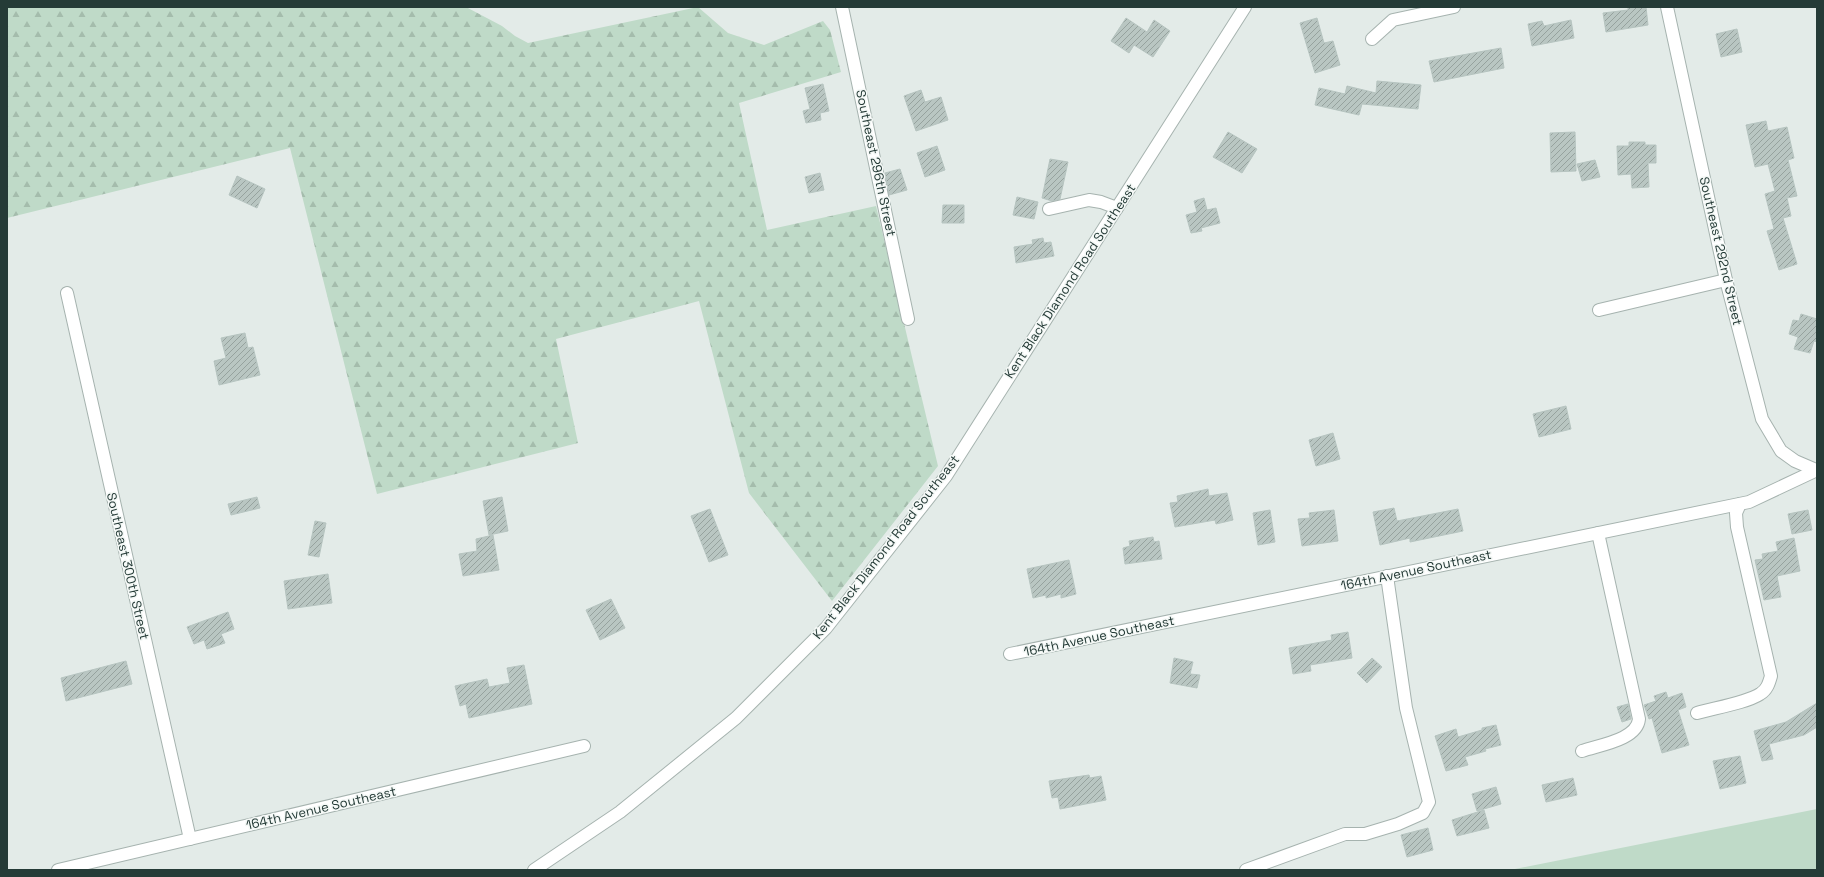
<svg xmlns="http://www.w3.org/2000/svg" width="1824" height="877" viewBox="0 0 1824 877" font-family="'Space Grotesk',sans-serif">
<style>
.grass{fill:#bfdac8}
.forest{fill:url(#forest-firs)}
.building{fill:url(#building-hatch);stroke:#b6c4c0}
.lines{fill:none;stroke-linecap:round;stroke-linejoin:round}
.minor-casing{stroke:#a6b3af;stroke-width:14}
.minor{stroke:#fff;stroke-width:12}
.labels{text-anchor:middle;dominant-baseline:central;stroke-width:3;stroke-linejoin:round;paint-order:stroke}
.street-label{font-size:13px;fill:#253b37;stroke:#f4f8f6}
</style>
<defs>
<pattern id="forest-firs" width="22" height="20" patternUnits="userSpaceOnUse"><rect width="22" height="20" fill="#bfdac8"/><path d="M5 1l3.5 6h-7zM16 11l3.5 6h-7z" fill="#a4bcac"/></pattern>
<pattern id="building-hatch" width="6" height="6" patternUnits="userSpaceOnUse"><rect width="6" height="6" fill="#b9c6c2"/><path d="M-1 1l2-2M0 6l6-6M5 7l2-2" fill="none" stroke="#96a29e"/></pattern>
</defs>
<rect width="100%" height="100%" fill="#e3ebe8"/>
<path class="grass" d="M1817 809V870H1510Z"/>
<path class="forest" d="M7 7H466L502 26 515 36 528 43 698 7 728 33 764 45 823 21 830 30 841 72 739 103 767 230 876 206 938 466 832 601 749 493 699 301 556 339 578 443 377 494 290 148 7 218Z"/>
<g class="building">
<path d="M1628 7H1646L1648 25 1606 32 1603 13 1628 10Z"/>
<path d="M1126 18 1147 32 1154 20 1170 31 1153 57 1134 45 1129 53 1111 41Z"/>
<path d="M1317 18 1324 43 1333 41 1340 65 1315 73 1300 23Z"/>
<path d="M1571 20 1574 38 1532 46 1528 24 1542 21 1544 26Z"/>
<path d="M1737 29 1742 52 1721 57 1716 34Z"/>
<path d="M1501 48 1504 68 1434 82 1429 61Z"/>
<path d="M1377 81 1421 85 1418 109 1362 104 1359 115 1315 105 1319 88 1345 94 1347 86 1376 93Z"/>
<path d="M823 84 829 111 820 113 821 120 806 123 803 111 810 109 805 88Z"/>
<path d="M921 90 925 102 941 97 948 120 916 131 904 96Z"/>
<path d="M1766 121 1768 131 1787 127 1794 158 1788 160 1797 196 1787 198 1791 216 1783 218 1797 264 1779 270 1767 231 1774 229 1765 194 1775 191 1768 164 1755 167 1746 125Z"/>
<path d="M1228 132 1257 149 1242 173 1213 157Z"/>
<path d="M1575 132 1576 171 1551 172 1550 133Z"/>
<path d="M1629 142H1645V145H1656V163H1648L1649 187 1632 188 1631 174 1618 175 1617 146H1629Z"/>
<path d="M937 146 945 170 925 177 917 153Z"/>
<path d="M1050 159 1068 162 1060 199 1052 201 1042 198Z"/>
<path d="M1595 160 1600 177 1582 181 1577 164Z"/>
<path d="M900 169 907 190 889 195 885 173Z"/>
<path d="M820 173 824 190 809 193 805 177Z"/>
<path d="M237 176 265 189 257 208 229 195Z"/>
<path d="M1017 197 1038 202 1034 219 1013 215Z"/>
<path d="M1204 198 1207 210 1216 208 1220 223 1201 228 1202 231 1191 233 1186 215 1197 212 1194 201Z"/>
<path d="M943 205H964V223H942Z"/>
<path d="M1043 238 1044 243 1051 242 1054 256 1016 263 1014 247 1033 244 1032 240Z"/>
<path d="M1801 314 1817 319V342L1814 341 1810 353 1794 349 1798 337 1789 334 1793 320 1799 321Z"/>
<path d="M245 333 248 348 253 347 260 375 219 385 214 361 226 358 221 338Z"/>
<path d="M1566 406 1571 429 1539 437 1533 414Z"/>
<path d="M1333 433 1340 459 1316 466 1309 440Z"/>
<path d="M1208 489 1209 496 1227 493 1233 520 1216 524 1215 520 1175 527 1170 503 1178 502 1177 496Z"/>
<path d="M257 497 260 508 231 515 228 504Z"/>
<path d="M502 497 508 531 489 535 483 501Z"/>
<path d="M1394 508 1397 521 1458 509 1463 531 1410 542V538L1380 545 1373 512Z"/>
<path d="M710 509 728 555 709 562 691 516Z"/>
<path d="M1270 510 1275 542 1258 545 1253 513Z"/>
<path d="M1334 510 1338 541 1302 546 1298 519 1310 518 1309 513Z"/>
<path d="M1808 510 1812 530 1792 534 1788 514Z"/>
<path d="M315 521 326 523 319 557 308 555Z"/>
<path d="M493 535 499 570 463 576 459 554 477 551 476 539Z"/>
<path d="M1153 537 1154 542 1159 541 1162 559 1125 564 1123 548 1130 546 1129 541Z"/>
<path d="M1794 538 1800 571 1777 576 1781 597 1764 600 1755 560 1763 559 1762 554 1778 551 1776 542Z"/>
<path d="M1069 560 1076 594 1061 598V594L1046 598V595L1033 598 1027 569Z"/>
<path d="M328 574 332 603 288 609 284 581Z"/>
<path d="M611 599 625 628 600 640 586 610Z"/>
<path d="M228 612 234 629 221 634 225 643 207 649 204 640 194 644 187 627Z"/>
<path d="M1348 632 1352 658 1310 665 1311 671 1293 674 1289 648 1332 640 1331 635Z"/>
<path d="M1174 658 1193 662 1190 674 1200 675 1197 688 1170 683Z"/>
<path d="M1372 658 1382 667 1367 683 1357 673Z"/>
<path d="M126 661 132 684 66 701 61 678Z"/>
<path d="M524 665 532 704 469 718 466 704 460 706 455 686 487 679 489 687 510 683 507 668Z"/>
<path d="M1666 692 1668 698 1682 693 1686 707 1678 710 1689 745 1662 753 1652 718 1649 719 1644 705 1656 701 1654 696Z"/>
<path d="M1817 703V727L1804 735 1769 744 1773 759 1762 761 1754 731 1786 722Z"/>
<path d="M1628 704 1631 719 1622 722 1617 707Z"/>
<path d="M1496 725 1501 745 1485 749 1486 751 1465 757 1468 765 1446 771 1435 736 1456 729 1458 737 1482 730V728Z"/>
<path d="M1740 756 1746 783 1720 789 1713 761Z"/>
<path d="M1089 775 1090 778 1101 776 1106 800 1060 809 1058 797 1052 798 1049 781Z"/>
<path d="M1573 778 1577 795 1546 802 1542 785Z"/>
<path d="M1496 787 1501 804 1477 811 1472 794Z"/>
<path d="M1484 810 1489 828 1457 836 1452 820Z"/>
<path d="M1428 828 1433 850 1407 857 1401 835Z"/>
</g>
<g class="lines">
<g class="minor-casing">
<g id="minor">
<path d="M842 7 908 319"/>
<path d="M1667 7 1726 280 1762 419 1781 451 1795 461 1816 470"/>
<path d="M1372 39 1393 20 1454 7"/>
<path d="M1049 209 1089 200 1101 202 1117 208"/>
<path d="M67 293 190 839"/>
<path d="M1599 310 1726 280"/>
<path d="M1010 654 1749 502 1817 470"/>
<path d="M1697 713C1714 708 1746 703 1760 694 1767 690 1769 683 1771 676L1737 527 1736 513 1740 504"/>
<path d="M1582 751C1599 745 1637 740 1639 719L1598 533"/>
<path d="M58 870 584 746"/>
<path d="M534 870 620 812 736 718 826 628 946 476 1245 7"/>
<path d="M1246 870 1345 834H1365L1398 824 1423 813 1429 802 1406 708 1387 576"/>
</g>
</g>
<use href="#minor" class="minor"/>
</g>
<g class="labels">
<g class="street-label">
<text transform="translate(876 163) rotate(78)">Southeast 296th Street</text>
<text transform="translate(1721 251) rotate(77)">Southeast 292nd Street</text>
<text transform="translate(1070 281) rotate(-57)">Kent Black Diamond Road Southeast</text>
<text transform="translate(886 547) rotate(-52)">Kent Black Diamond Road Southeast</text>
<text transform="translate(128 566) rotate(77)">Southeast 300th Street</text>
<text transform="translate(1416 570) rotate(-12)">164th Avenue Southeast</text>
<text transform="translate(1099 636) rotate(-12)">164th Avenue Southeast</text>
<text transform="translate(321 808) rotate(-13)">164th Avenue Southeast</text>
</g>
</g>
<rect width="1824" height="877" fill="none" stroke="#253b37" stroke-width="16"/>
</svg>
